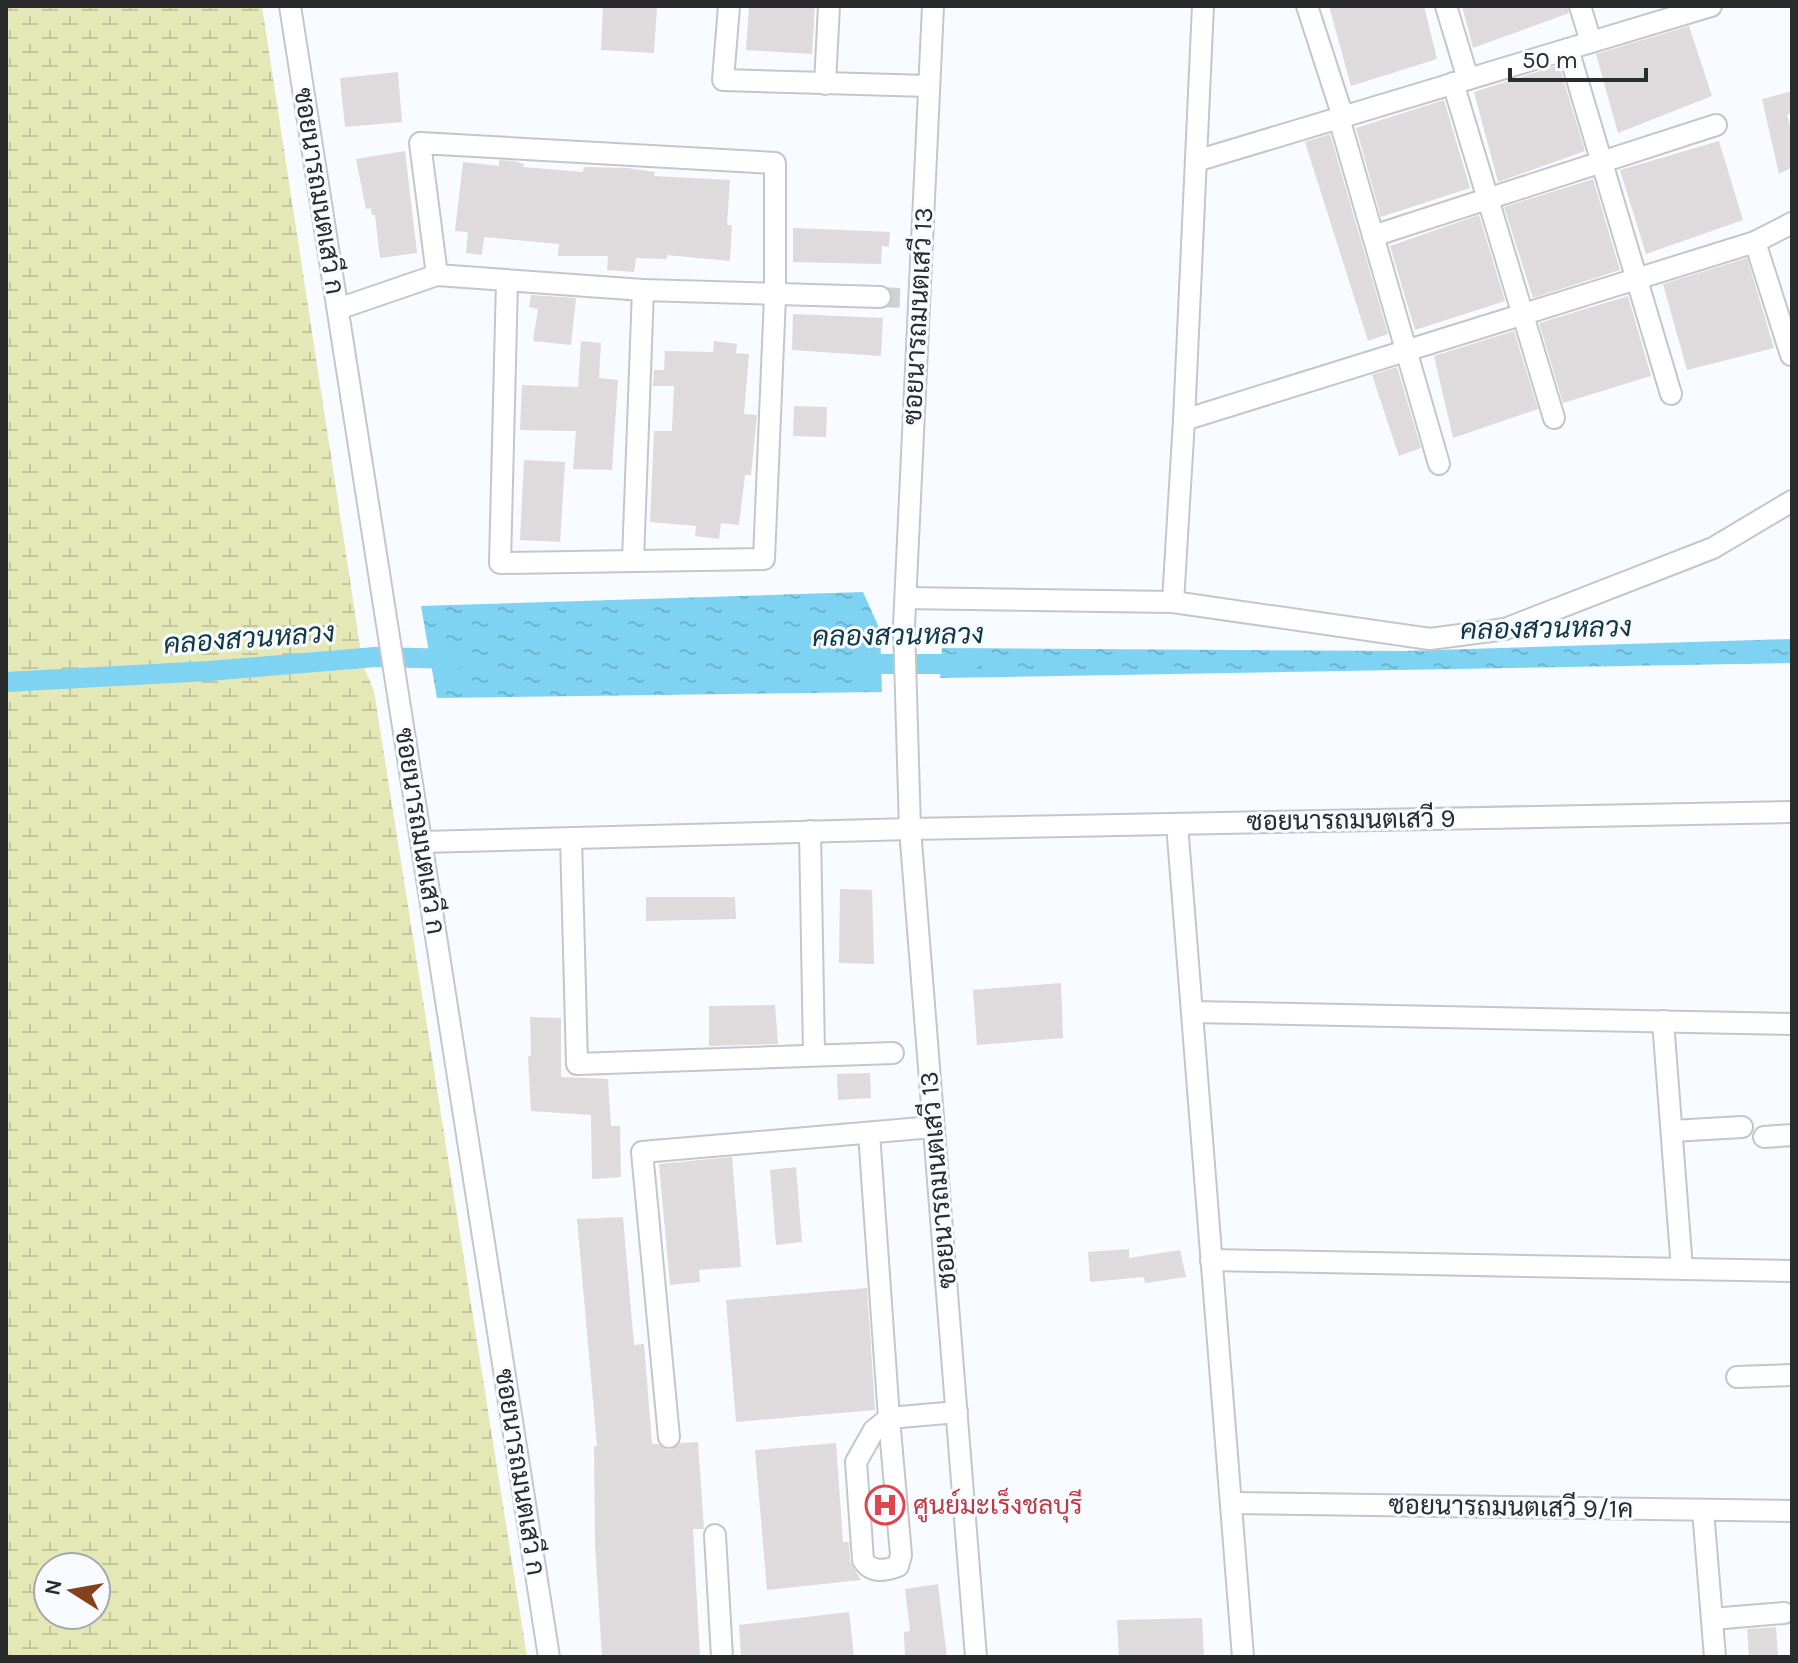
<svg xmlns="http://www.w3.org/2000/svg" width="1798" height="1663" viewBox="0 0 1798 1663" font-family="Karla,Sarabun,sans-serif">
<style>
.wetland{fill:url(#wetland-marsh);fill-rule:evenodd}
.water{fill:url(#water-ripples)}
.lines{fill:none;stroke-linecap:round;stroke-linejoin:round}
.canal{stroke:#7ed2f2;stroke-width:20}
.building{fill:#dfdadc}
.minor-tunnel{stroke:#cfd1d5;stroke-width:20;stroke-dasharray:20 10;stroke-linecap:butt}
.minor-casing{stroke:#c4c7ca;stroke-width:24}
.minor{stroke:#fff;stroke-width:20}
.labels{text-anchor:middle;dominant-baseline:central;stroke-width:6;stroke-linejoin:round;paint-order:stroke}
.street-label{font-size:26px;fill:#2a2b2c;stroke:#f8fbff}
.health-label{font-size:26px;fill:#be3a42;stroke:#f8fbff;text-anchor:start}
.water-label{font-size:28px;font-style:italic;fill:#113846;stroke:#f8fbff}
</style>
<defs>
<pattern id="wetland-marsh" width="20" height="14" patternUnits="userSpaceOnUse" patternTransform="scale(2)"><rect width="20" height="14" fill="#e4e8b6"/><path d="M1 5h8M5 5V1M11 12h8M15 12V8" fill="none" stroke="#c4c79d"/></pattern>
<pattern id="water-ripples" width="26" height="14" patternUnits="userSpaceOnUse" patternTransform="scale(2)"><rect width="26" height="14" fill="#7ed2f2"/><path d="M2 4q2-2 4 0t4 0M15 11q2-2 4 0t4 0" fill="none" stroke="#6db4d0"/></pattern>
</defs>
<rect width="100%" height="100%" fill="#f8fbff"/>
<path class="wetland" d="M6 6H262L363 665 374 691 527 1657H6ZM48 1567H96V1615H48Z"/>
<g class="water">
<path d="M863 592 880 630 882 692 437 698 421 606Z"/>
<path d="M1792 639V663L940 678 942 648 1404 651Z"/>
</g>
<g class="lines">
<g class="canal">
<path d="M856 664H968"/>
<path d="M6 682 209 671 375 657 456 659"/>
</g>
</g>
<g class="building">
<path d="M603 6H657L654 53 601 50Z"/>
<path d="M749 6H815L812 54 746 50Z"/>
<path d="M1329 6H1424L1437 59 1351 86Z"/>
<path d="M1462 6H1567L1569 13 1473 48Z"/>
<path d="M1689 26 1712 96 1618 133 1596 54Z"/>
<path d="M1559 65 1585 151 1498 182 1474 92Z"/>
<path d="M398 72 402 122 345 127 340 78Z"/>
<path d="M1792 91V112L1787 115 1792 133V167L1779 174 1762 99Z"/>
<path d="M1444 100 1470 188 1381 217 1356 128Z"/>
<path d="M1330 134 1388 334 1368 341 1305 142Z"/>
<path d="M1719 141 1743 220 1646 254 1620 170Z"/>
<path d="M405 151 417 253 380 258 375 215H372L371 208 366 209 356 159Z"/>
<path d="M499 160 513 161 524 164 523 167 583 172 584 167 627 168 655 172 654 176 730 180 727 225H732L730 261 667 255V259L636 258 634 272 607 270 608 256H558L559 244 484 237 482 255 466 253 468 232 455 231 463 162 499 166Z"/>
<path d="M1593 179 1620 270 1533 298 1504 207Z"/>
<path d="M1479 215 1505 301 1415 330 1390 246Z"/>
<path d="M793 228 890 232 889 247 882 246 881 264 793 262Z"/>
<path d="M1747 258 1774 348 1687 370 1663 284Z"/>
<path d="M531 295 576 298 571 345 533 341 538 309 529 307Z"/>
<path d="M1628 296 1651 376 1563 403 1539 323Z"/>
<path d="M793 314 883 318 881 356 792 350Z"/>
<path d="M1514 331 1538 409 1453 438 1434 356Z"/>
<path d="M581 341 601 343 599 378 618 380 612 470 573 469 576 431 520 430 522 385 578 387Z"/>
<path d="M714 341 737 344 736 353 749 354 744 414 757 415 751 475H745L739 525 721 523 719 539 695 536 696 526 650 522 654 431H672L674 386H653L654 370H664L665 351 713 352Z"/>
<path d="M1397 367 1421 448 1399 456 1372 375Z"/>
<path d="M794 406 827 407 826 437 793 436Z"/>
<path d="M524 460 565 462 560 542 520 540Z"/>
<path d="M840 889 872 890 874 964 839 963Z"/>
<path d="M646 897H735L736 919 646 921Z"/>
<path d="M1061 983 1063 1038 977 1045 973 990Z"/>
<path d="M775 1005 778 1044 709 1046V1006Z"/>
<path d="M530 1017 561 1018V1077L608 1079 611 1126H620L621 1177 592 1179 591 1115 531 1111 528 1056H531Z"/>
<path d="M870 1073 871 1098 838 1100 837 1074Z"/>
<path d="M732 1157 741 1267 699 1270 700 1282 670 1285 659 1164Z"/>
<path d="M796 1167 802 1242 776 1245 770 1170Z"/>
<path d="M623 1217 634 1345 644 1344 652 1444H658L669 1450 680 1443 698 1442 704 1529H693L700 1657H602L595 1544 594 1446H597L577 1219Z"/>
<path d="M1129 1249V1258L1180 1250 1186 1277 1145 1283 1144 1277 1090 1282 1088 1252Z"/>
<path d="M867 1288 875 1410 736 1422 726 1300Z"/>
<path d="M836 1443 843 1542H849L850 1562 861 1580 767 1590 755 1450Z"/>
<path d="M938 1584 947 1657H905L904 1632 910 1631 905 1589Z"/>
<path d="M849 1612 854 1657H741L739 1625Z"/>
<path d="M1202 1618 1204 1657H1119L1117 1620Z"/>
<path d="M1776 1627 1778 1657H1749L1747 1629Z"/>
</g>
<g class="lines">
<path class="minor-tunnel" d="M880 297 903 298"/>
<g class="minor-casing">
<g id="minor">
<path d="M290 6 549 1657"/>
<path d="M729 6 723 80 929 86"/>
<path d="M933 6 904 626 910 829 976 1657"/>
<path d="M1307 6 1343 117"/>
<path d="M1446 6 1468 79"/>
<path d="M1580 6 1591 42"/>
<path d="M1568 49 1671 394"/>
<path d="M1453 83 1554 418"/>
<path d="M825 84 829 6"/>
<path d="M1339 118 1439 464"/>
<path d="M1196 161 1711 6"/>
<path d="M1373 236 1716 125"/>
<path d="M1755 242 1791 355"/>
<path d="M437 275 420 143 775 163V296L764 559 500 563 507 281"/>
<path d="M338 309 437 275 643 290 880 297"/>
<path d="M1184 420 1755 242 1792 223"/>
<path d="M633 560 643 290"/>
<path d="M906 598 1173 602 1430 639 1505 629 1713 548 1792 501"/>
<path d="M1173 602 1184 420 1203 6"/>
<path d="M1177 824 1243 1657"/>
<path d="M810 831 814 1054"/>
<path d="M571 838 577 1064 893 1053"/>
<path d="M422 842 910 829 1792 812"/>
<path d="M1192 1012 1792 1024"/>
<path d="M1663 1021 1682 1269"/>
<path d="M1672 1131 1742 1127"/>
<path d="M869 1133 889 1418 874 1430 856 1462 863 1560C871 1573 885 1571 898 1566L901 1555 889 1418 957 1412"/>
<path d="M1764 1137 1792 1135"/>
<path d="M1211 1260 1792 1271"/>
<path d="M1737 1377 1792 1375"/>
<path d="M669 1437 642 1152 933 1127"/>
<path d="M1231 1503 1792 1511"/>
<path d="M1703 1510 1715 1657"/>
<path d="M715 1535 722 1657"/>
<path d="M1712 1619 1784 1613"/>
</g>
</g>
<use href="#minor" class="minor"/>
</g>
<defs>
<g id="hospital-ring" transform="scale(2)"><circle r="9.5" fill="#f8fbff" stroke="#e0444e" stroke-width="1.5"/><path d="M-5-5h3v3.5h4V-5h3V5h-3V1.5h-4V5h-3Z" fill="#e0444e"/></g>
</defs>
<g fill-rule="evenodd">
<use href="#hospital-ring" x="885" y="1505"/>
</g>
<g class="labels">
<g class="street-label">
<text transform="translate(319 191) rotate(81)">ซอยนารถมนตเสวี ก</text>
<text transform="translate(918 316) rotate(-87)">ซอยนารถมนตเสวี 13</text>
<text transform="translate(1351 820) rotate(-1)">ซอยนารถมนตเสวี 9</text>
<text transform="translate(420 831) rotate(81)">ซอยนารถมนตเสวี ก</text>
<text transform="translate(938 1180) rotate(-95)">ซอยนารถมนตเสวี 13</text>
<text transform="translate(520 1472) rotate(81)">ซอยนารถมนตเสวี ก</text>
<text transform="translate(1511 1507) rotate(1)">ซอยนารถมนตเสวี 9/1ค</text>
</g>
<g class="health-label">
<text x="913" y="1505">ศูนย์มะเร็งชลบุรี</text>
</g>
<g class="water-label">
<text transform="translate(1546 628) rotate(-1)">คลองสวนหลวง</text>
<text transform="translate(898 635) rotate(-1)">คลองสวนหลวง</text>
<text transform="translate(249 638) rotate(-4)">คลองสวนหลวง</text>
</g>
</g>
<rect width="1798" height="1663" fill="none" stroke="#2a2b2c" stroke-width="16"/>
<g transform="translate(72 1591) rotate(281)"><circle r="38" fill="#f8fbff" stroke="#a6a8ab" stroke-width="2"/>
<path d="M0-6L14 30L0 20L-14 30Z" fill="#86401c"/>
<text y="-12" font-size="22" font-weight="bold" text-anchor="middle" fill="#2a2b2c">N</text>
</g>
<path d="M1510 68v12h136v-12" fill="none" stroke="#2a2b2c" stroke-width="4"/>
<text x="1522" y="68" font-size="24" fill="#2a2b2c" stroke="#f8fbff" stroke-width="6" paint-order="stroke">50 m</text>
</svg>
